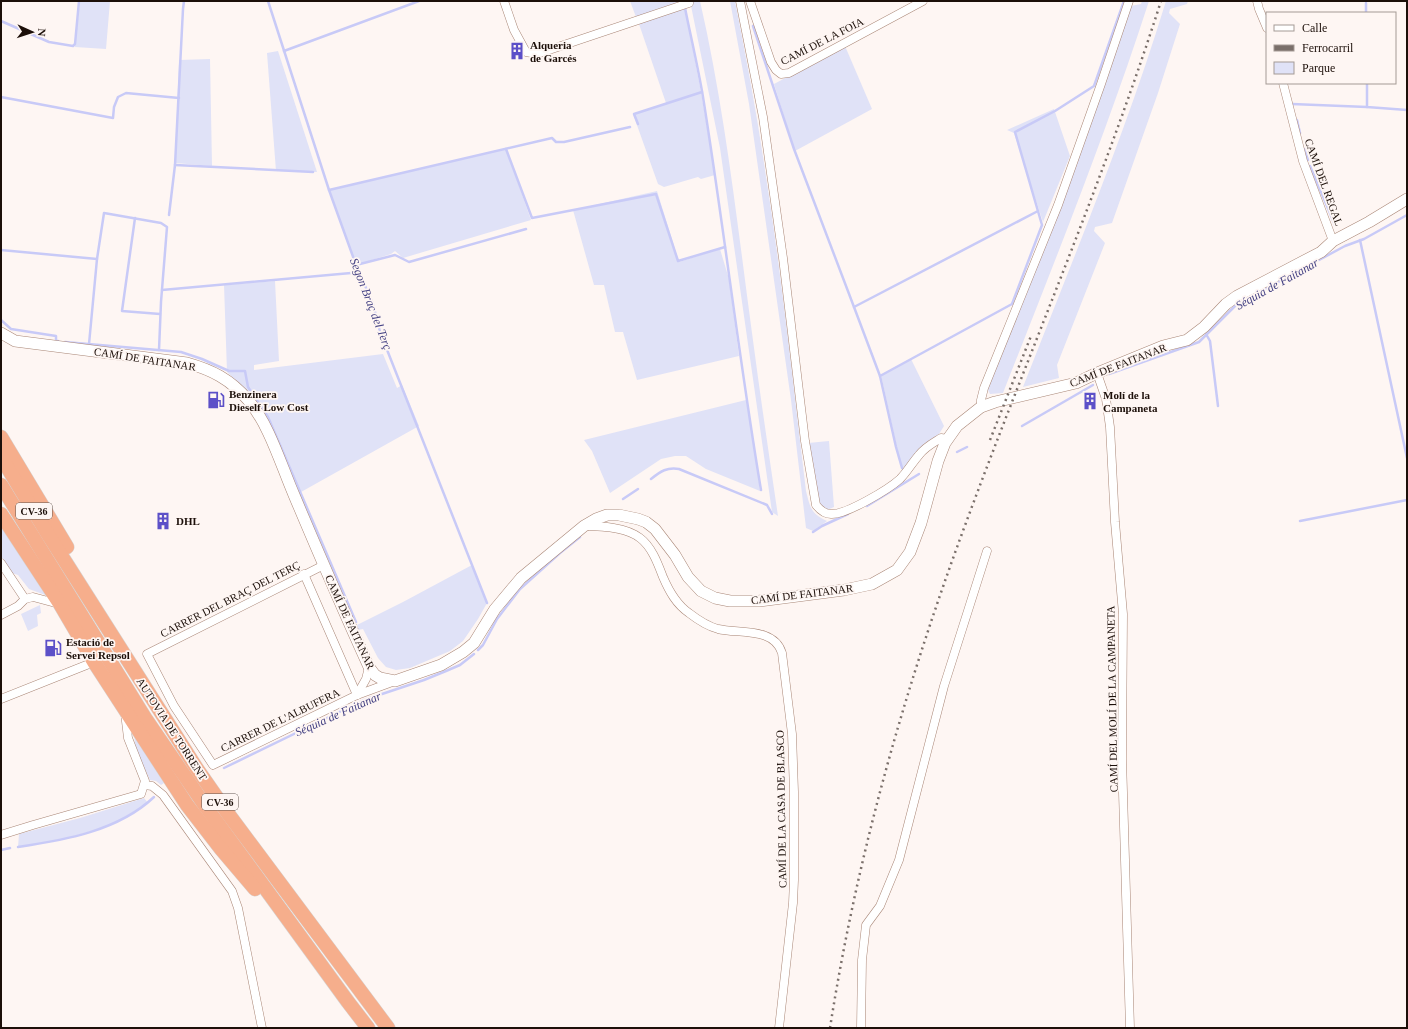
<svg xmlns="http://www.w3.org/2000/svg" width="1408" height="1029" viewBox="0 0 1408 1029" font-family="Georgia,serif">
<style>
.green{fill:#e0e2f7}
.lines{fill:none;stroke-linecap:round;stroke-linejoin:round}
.stream{stroke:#c8caf7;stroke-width:2.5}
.minor-casing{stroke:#a98676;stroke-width:9}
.tertiary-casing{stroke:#a98676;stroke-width:12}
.trunk-casing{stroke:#d6d4d3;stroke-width:15}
.minor{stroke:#fff;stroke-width:8}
.tertiary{stroke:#fff;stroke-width:11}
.trunk{stroke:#f6ae8c;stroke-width:14}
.rail{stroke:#7a6f6a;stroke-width:2.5;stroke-dasharray:2 4;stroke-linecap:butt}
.labels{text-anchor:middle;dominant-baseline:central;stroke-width:3.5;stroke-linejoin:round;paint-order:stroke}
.shield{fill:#fef6f3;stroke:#60544f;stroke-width:1}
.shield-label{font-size:10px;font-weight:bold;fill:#1c0f09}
.street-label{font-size:11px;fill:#1c0f09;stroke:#fef6f3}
.poi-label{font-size:11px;font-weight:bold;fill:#1c0f09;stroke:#fef6f3;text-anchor:start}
.water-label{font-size:12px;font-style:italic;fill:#444183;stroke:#fef6f3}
</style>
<rect width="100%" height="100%" fill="#fef6f3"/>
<g class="green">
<path d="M80 1H110L106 49 75 47Z"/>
<path d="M630 1H680V2L636 17Z"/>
<path d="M690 1H700C725 110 737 222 752 333 760 394 769 455 778 516L772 512 720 148Z"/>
<path d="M730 1H735C746 57 757 114 765 170 782 277 793 384 806 491 810 507 811 514 827 521L813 531 806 528 791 400 749 104Z"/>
<path d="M1142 1H1149C1106 134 1054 263 1003 393L990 394 988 390 990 381 1024 299 1131 6 1141 4Z"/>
<path d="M1166 1H1188L1187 4 1170 9 1169 13 1180 24 1158 93 1112 223 1095 227 1094 231 1105 243 1057 365 1059 378 1023 387C1073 259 1126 132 1166 1Z"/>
<path d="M685 8 701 92 715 175 701 179 698 177 664 187 658 184 633 114 666 103 639 24Z"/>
<path d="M845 46 872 109 795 151 774 84Z"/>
<path d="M278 51 317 172 276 171 267 53Z"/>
<path d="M210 59 212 166 175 163 179 60Z"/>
<path d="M1054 109 1070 156 1043 222 1014 133 1007 130Z"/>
<path d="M506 149 531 220 403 258 395 251 391 254 356 265 329 190Z"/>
<path d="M657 191 679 262 720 249 729 279 739 356 637 380 623 332H615L604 285H594L573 210Z"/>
<path d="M275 281 279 361 254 365V370L383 354 397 388 402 385 419 426 301 492 271 424 258 402 227 372 224 285Z"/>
<path d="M911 359 944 426 939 434 924 444 902 470 881 375Z"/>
<path d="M746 400 754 442 760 491 706 469 686 456H675L661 459 610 493 592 451 584 440Z"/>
<path d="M829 441 834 507 827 510 815 501 808 443Z"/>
<path d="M1 522 48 596 29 589 18 575 12 573 1 556Z"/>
<path d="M472 565 487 603 478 619 463 641 450 651 410 668 396 670 386 667 378 658 363 629 358 630 357 625 403 602Z"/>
<path d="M40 605 41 613 37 615 38 626 28 631 21 614Z"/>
<path d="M135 735 167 781 161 785 156 781 150 780C145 768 132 747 135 735Z"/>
<path d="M144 798 148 803 109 826 67 838 18 847 19 834 80 818Z"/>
</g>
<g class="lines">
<g class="stream">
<path d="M268 1 329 190 356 265 373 304 380 332 487 603"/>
<path d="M1366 3V13"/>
<path d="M685 8C691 38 698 67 703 97 724 228 739 359 761 490"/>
<path d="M1 21 49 42 73 46 75 44 79 1"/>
<path d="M753 26 794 149 854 307"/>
<path d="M284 51 419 1"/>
<path d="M1367 83V107L1407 110"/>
<path d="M1 97 113 118 114 107 118 97 126 93 179 98"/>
<path d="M1292 104 1367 107"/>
<path d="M1297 120 1300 133"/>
<path d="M638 124 634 114 702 92"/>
<path d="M506 149 532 218 656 194 678 261 725 247"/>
<path d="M1304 149 1308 160"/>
<path d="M175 165 313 172"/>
<path d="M1310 166 1335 225"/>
<path d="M329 190 552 138 556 142H564L630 127"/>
<path d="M169 215 175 165 183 9 184 1"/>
<path d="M135 218 122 311 160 314"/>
<path d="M1360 240 1407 458"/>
<path d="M1 250 97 259 104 213 161 223 167 227 161 302 159 350"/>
<path d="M356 265 395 255 409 262 526 229"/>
<path d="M162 290 351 273"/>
<path d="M1 320 11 329 56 336V341H58"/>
<path d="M1206 334 1210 341 1218 406"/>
<path d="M65 342 181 352 202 359 229 371H245L248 387 268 417 356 622"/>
<path d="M89 344 97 259"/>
<path d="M1109 374 1199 342 1237 304 1345 246 1364 239 1407 215"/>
<path d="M880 376 854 307 1038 211"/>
<path d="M1022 426 1093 385"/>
<path d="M957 452 967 447"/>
<path d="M902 468 896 447 880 376 1012 304 1042 225 1015 132 1055 111 1094 86 1124 1"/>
<path d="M651 479C661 471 667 467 679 469L767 505 772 514"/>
<path d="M623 499 638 489"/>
<path d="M867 506 919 474"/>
<path d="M1300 521 1407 500"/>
<path d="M813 532 822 526 848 514"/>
<path d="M478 650 483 645 497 619 520 589 560 553 580 537"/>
<path d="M224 768 364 700 424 680 446 671 460 665 474 654"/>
<path d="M18 847C65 840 118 831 154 797"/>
<path d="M1 850 10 848"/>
</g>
<g class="minor-casing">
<g id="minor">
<path d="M504 1 514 30 526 52 537 54 689 3"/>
<path d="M740 1 763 117 783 258 805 441 816 505C820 510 825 514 831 514 846 515 889 489 900 479 907 472 912 463 919 455 925 447 933 443 941 438L947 439"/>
<path d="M750 1 771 62 776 70 781 74 789 73 923 1"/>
<path d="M1257 1 1259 9 1267 28"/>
<path d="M1283 83 1303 161 1333 241"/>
<path d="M1097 373 1106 399 1110 427 1115 522 1123 614 1122 759 1130 1028"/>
<path d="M981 407V400L984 388 1058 205 1101 84 1129 1"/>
<path d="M584 526C602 526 626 527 640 538 652 547 658 564 663 577 669 591 676 604 689 613 698 620 707 626 718 629 739 634 774 627 782 653L792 734 794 792V880L793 903 779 1028"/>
<path d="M1 563 25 599"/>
<path d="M324 565 147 654 174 706 213 765 357 695 395 681"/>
<path d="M304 574 357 695"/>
<path d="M1 615 18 606 25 599 33 597 59 604"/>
<path d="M357 695 366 679 369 667"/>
<path d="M1 699 94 662"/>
<path d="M145 785 152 786 163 795 232 891 238 908 262 1028"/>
<path d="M1 835 33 825 141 794 145 781 128 738 125 713"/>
<path d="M861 1028 862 960 866 925 880 906 899 860 944 686 987 551"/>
</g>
</g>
<g class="tertiary-casing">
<path id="tertiary" d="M1 333 15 341 187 363C212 370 230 379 248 400 269 424 281 465 294 495 318 552 343 610 369 667L375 675 380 678 395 681 441 665 463 652 474 643 495 609 521 578 584 526 596 519 607 515H619L638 519 646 522 655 529 675 555 688 577 701 591 715 598 730 601H759L844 590 872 584 897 570 910 552 921 523 938 461 945 443 957 426 981 407 995 402 1076 383 1097 373 1163 346 1187 340 1204 327 1226 304 1237 296 1321 252 1333 241 1369 222 1407 199"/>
</g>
<g class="trunk-casing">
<g id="trunk">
<path d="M1 437 67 547"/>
<path d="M1 457 47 533 197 769 229 815 388 1028"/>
<path d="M1 485 145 718 206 807 348 1002 368 1028"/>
<path d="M1 514 60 604 94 662 187 805 221 849 255 889"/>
</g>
</g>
<use href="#minor" class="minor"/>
<use href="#tertiary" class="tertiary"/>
<use href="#trunk" class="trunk"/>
<g class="rail">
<path d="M990 440 1031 336"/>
<path d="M830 1028C857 855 906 684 967 520 1031 347 1105 177 1161 1"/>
</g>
</g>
<defs>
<g id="building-bare" transform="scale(1.38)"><path d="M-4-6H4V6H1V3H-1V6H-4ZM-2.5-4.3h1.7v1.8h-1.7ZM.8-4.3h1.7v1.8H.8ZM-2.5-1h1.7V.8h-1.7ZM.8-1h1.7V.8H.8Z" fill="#5c50c8" stroke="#fef6f3" stroke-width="2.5" paint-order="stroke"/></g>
<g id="fuel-bare" transform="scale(1.38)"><path d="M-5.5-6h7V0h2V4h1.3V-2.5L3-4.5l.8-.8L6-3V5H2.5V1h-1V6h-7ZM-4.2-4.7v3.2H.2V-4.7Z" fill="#5c50c8" stroke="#fef6f3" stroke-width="2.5" paint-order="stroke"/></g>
</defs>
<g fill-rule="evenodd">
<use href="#building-bare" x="517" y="51"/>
<use href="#fuel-bare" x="216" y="400"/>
<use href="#building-bare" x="1090" y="401"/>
<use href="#building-bare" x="163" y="521"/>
<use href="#fuel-bare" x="53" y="648"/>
</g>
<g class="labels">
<g class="shield">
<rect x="16" y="503" width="36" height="16" rx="3"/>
<rect x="202" y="794" width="36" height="16" rx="3"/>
</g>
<g class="shield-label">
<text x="34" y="511">CV-36</text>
<text x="220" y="802">CV-36</text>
</g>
<g class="street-label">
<text transform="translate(822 41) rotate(-27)">CAMÍ DE LA FOIA</text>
<text transform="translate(1324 182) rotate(70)">CAMÍ DEL REGAL</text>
<text transform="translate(145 359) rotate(9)">CAMÍ DE FAITANAR</text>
<text transform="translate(1118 365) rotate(-21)">CAMÍ DE FAITANAR</text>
<text transform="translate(802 594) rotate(-7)">CAMÍ DE FAITANAR</text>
<text transform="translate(230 599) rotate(-27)">CARRER DEL BRAÇ DEL TERÇ</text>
<text transform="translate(350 622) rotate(65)">CAMÍ DE FAITANAR</text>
<text transform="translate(1112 699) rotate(-91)">CAMÍ DEL MOLÍ DE LA CAMPANETA</text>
<text transform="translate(280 720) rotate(-26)">CARRER DE L'ALBUFERA</text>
<text transform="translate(172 729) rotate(57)">AUTOVIA DE TORRENT</text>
<text transform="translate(781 809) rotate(-91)">CAMÍ DE LA CASA DE BLASCO</text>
</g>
<g class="poi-label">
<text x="530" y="45">Alqueria<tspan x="530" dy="13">de Garcés</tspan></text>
<text x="229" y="394">Benzinera<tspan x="229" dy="13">Dieself Low Cost</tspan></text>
<text x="1103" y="395">Molí de la<tspan x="1103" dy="13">Campaneta</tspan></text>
<text x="176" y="521">DHL</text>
<text x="66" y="642">Estació de<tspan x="66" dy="13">Servei Repsol</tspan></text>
</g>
<g class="water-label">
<text transform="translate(1277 284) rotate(-29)">Séquia de Faitanar</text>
<text transform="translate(371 304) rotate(69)">Segon Braç del Terç</text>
<text transform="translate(338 714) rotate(-24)">Séquia de Faitanar</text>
</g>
</g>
<rect width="1408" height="1029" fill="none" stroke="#1c0f09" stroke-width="4"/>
<rect x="1266" y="12" width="130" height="72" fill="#fef6f3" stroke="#a49a95"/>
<rect x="1274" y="25" width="20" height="6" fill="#ffffff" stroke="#a49a95"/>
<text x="1302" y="32" font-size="12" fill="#1c0f09">Calle</text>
<rect x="1274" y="45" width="20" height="6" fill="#7a6f6a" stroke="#a49a95"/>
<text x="1302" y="52" font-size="12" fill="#1c0f09">Ferrocarril</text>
<rect x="1274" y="62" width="20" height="12" fill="#e0e2f7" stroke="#a49a95"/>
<text x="1302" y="72" font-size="12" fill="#1c0f09">Parque</text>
<g transform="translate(32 32) rotate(93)" stroke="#fef6f3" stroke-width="3" paint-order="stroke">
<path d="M0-3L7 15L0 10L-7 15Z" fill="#1c0f09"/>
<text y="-6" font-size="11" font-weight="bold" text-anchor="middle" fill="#1c0f09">N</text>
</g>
</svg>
